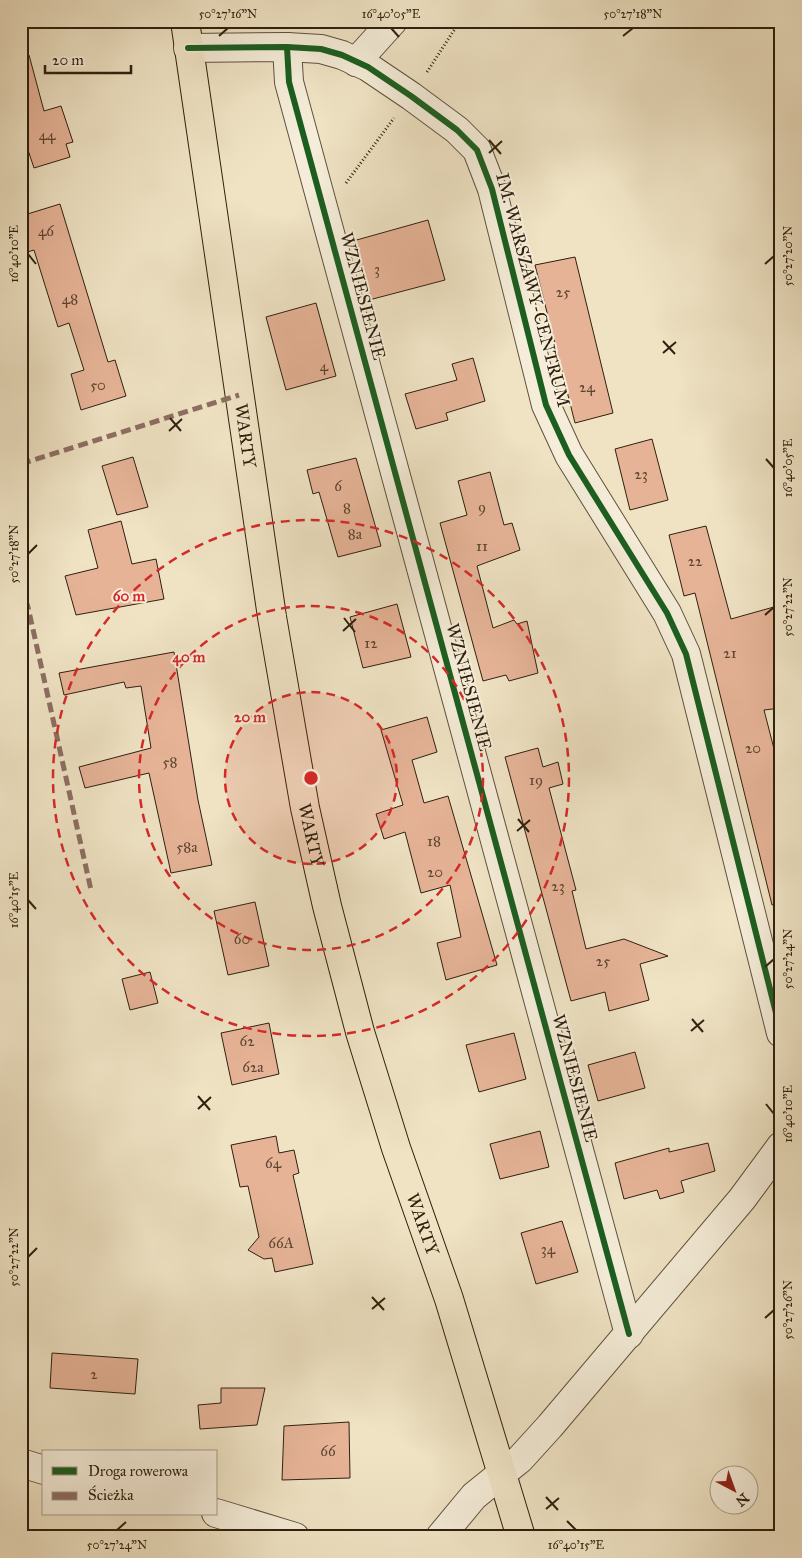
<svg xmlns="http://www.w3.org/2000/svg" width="802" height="1558" viewBox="0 0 802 1558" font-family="'IM FELL Great Primer',serif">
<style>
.building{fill:#e6b397;stroke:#2f200e}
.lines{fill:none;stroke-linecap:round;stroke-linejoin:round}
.minor-casing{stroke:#5f513c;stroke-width:30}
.major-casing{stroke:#2f200e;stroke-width:30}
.path{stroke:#2f200e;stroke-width:3;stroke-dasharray:1 2.5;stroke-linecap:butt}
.minor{stroke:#f5edd9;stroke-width:28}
.major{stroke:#efe3c4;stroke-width:28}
.quiet{stroke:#8d6e63;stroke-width:5;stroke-dasharray:10 5;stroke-linecap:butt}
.cycleway-casing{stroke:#f5edd9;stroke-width:9}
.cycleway{stroke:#1b5e20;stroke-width:6}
.ticks{fill:none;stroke:#2f200e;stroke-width:2}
.ring{fill:none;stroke:#d62828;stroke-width:2.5;stroke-dasharray:9 6}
.labels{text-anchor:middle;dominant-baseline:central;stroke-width:4;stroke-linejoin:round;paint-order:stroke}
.number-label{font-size:15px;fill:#5d4530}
.street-label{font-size:18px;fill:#2f200e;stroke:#f5edd9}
.centre{fill:#d62828;stroke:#f5edd9;stroke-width:2.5}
.ring-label{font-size:15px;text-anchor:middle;font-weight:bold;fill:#d62828;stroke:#f5edd9;stroke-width:4;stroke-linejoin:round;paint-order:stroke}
.neatline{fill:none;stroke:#2f200e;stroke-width:2}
.ticks-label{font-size:12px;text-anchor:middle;fill:#2f200e}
</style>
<rect width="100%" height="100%" fill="#efe3c4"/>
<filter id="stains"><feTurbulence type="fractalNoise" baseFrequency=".004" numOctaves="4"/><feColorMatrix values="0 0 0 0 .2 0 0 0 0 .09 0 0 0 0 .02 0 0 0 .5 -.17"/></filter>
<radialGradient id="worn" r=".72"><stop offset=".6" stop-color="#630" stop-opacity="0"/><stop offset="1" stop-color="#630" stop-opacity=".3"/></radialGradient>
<g class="building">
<path d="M29 55 44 111 61 106 73 142 66 144 70 157 34 168 21 129V56Z"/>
<path d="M60 204 108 362 115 360 126 396 81 410 71 374 84 370 69 323 58 327 34 250 21 254V216Z"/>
<path d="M428 220 445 280 369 300 353 241Z"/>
<path d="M575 257 613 413 575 423 535 265Z"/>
<path d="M316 303 336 376 286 390 266 317Z"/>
<path d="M473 358 485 401 446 413 448 420 416 429 405 394 457 380 452 364Z"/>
<path d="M652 439 668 500 630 510 615 449Z"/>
<path d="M133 457 148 507 117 515 102 466Z"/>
<path d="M356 458 381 546 338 557 319 492 313 494 307 470Z"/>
<path d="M490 472 504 525 512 523 520 550 477 566 493 628 514 620 517 624 527 621 538 673 509 681 506 675 483 681 440 523 467 515 458 481Z"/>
<path d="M121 521 132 564 156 559 164 599 76 615 65 576 98 568 88 530Z"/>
<path d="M706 526 731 619 781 605V708L764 710 781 776V904L772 905 695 593 684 596 669 535Z"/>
<path d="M397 604 411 657 363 668 350 617Z"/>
<path d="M174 652 198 800 212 865 171 873 149 773 85 788 79 767 151 748 141 686 126 688 124 682 64 695 59 673Z"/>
<path d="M427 717 437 752 412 760 424 803 448 796 497 965 446 980 437 943 461 937 450 885 421 893 405 832 384 839 376 814 403 805 381 730Z"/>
<path d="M538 748 543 767 558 762 563 784 549 788 576 890 572 891 586 949 624 939 668 956 640 964 649 1000 609 1011 605 992 571 1001 505 757Z"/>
<path d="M255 902 269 966 228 975 214 911Z"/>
<path d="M150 972 158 1003 130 1010 122 979Z"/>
<path d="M269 1023 279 1074 232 1085 221 1033Z"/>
<path d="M514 1033 526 1079 479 1092 466 1045Z"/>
<path d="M635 1052 645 1088 598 1101 588 1065Z"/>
<path d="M540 1131 549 1167 500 1179 490 1144Z"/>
<path d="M276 1136 279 1153 294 1150 299 1173 293 1175 313 1264 275 1272 272 1258 264 1259 248 1250 259 1237 248 1186 240 1187 231 1145Z"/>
<path d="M708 1143 715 1171 681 1181 684 1192 660 1199 657 1190 624 1199 615 1163 669 1148V1152Z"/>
<path d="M562 1221 578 1272 536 1284 521 1233Z"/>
<path d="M52 1353 138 1359 135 1394 50 1388Z"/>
<path d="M221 1388H265L257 1425 200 1429 198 1405 221 1403Z"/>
<path d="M349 1422 350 1478 282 1480 284 1426Z"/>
</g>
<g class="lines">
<g class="minor-casing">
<g id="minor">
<path d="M287 47 289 82 629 1334"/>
<path d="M188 48 287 47 321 49 342 55 368 67 411 96 457 130 477 150 492 189 546 405 569 455 667 613 686 654 781 1033"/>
<path d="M356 62 393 21"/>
<path d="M21 1463 44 1470"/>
<path d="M216 1513 295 1537"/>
<path d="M440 1537 474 1496 520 1459 550 1426 742 1199 781 1146"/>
</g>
</g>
<g class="major-casing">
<g id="major">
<path id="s1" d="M185 21 272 617 305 808 327 906 360 1032 396 1148 449 1299 521 1537"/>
</g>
</g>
<g class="path">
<path d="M427 72 460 21"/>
<path d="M346 183 394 118"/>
</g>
<use href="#minor" class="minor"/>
<use href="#major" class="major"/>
<g class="quiet">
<path d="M21 464 239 395"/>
<path d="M21 586 28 607 91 890"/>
</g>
<g class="cycleway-casing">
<g id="cycleway">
<path d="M287 47 289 82 629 1334"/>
<path d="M188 48 287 47 321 49 342 55 368 67 411 96 457 130 477 150 492 189 546 405 569 455 667 613 686 654 781 1033"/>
</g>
</g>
<use href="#cycleway" class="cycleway"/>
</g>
<path class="ticks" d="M391 28 399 37M219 36 228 28M623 36 633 28M489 140 501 154M489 153 502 141M28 254 36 264M765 264 774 256M663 341 675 354M663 353 676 342M170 418 181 431M169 431 182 419M766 459 774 468M28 554 37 545M765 615 774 607M344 618 355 632M343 631 356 619M518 819 529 832M517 831 530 820M28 900 36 909M765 967 774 959M692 1019 703 1032M691 1031 704 1020M198 1096 210 1110M766 1104 774 1114M198 1109 211 1097M28 1257 37 1248M372 1297 384 1310M372 1309 385 1298M765 1318 774 1310M546 1497 558 1510M546 1509 559 1498M567 1521 576 1530M117 1530 126 1522"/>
<circle cx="311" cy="778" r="86" fill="#d62828" fill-opacity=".12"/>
<g class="ring">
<circle cx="311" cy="778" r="86"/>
<circle cx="311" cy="778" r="172"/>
<circle cx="311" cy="778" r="258"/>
</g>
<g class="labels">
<g class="number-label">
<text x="47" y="135">44</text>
<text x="46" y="231">46</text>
<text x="377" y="269">3</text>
<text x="563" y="292">25</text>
<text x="70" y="299">48</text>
<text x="324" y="366">4</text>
<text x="98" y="385">50</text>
<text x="587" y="387">24</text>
<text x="641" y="474">23</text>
<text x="338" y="486">6</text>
<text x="482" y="507">9</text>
<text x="347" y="508">8</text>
<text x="355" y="534">8a</text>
<text x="482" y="546">11</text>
<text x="695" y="561">22</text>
<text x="371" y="643">12</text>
<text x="730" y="653">21</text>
<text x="753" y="748">20</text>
<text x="170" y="762">58</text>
<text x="536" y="780">19</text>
<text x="434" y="841">18</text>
<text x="187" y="847">58a</text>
<text x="435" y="872">20</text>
<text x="558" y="886">23</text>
<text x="242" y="939">60</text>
<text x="603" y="961">25</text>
<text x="247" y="1041">62</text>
<text x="253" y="1067">62a</text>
<text x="273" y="1163">64</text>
<text x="281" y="1243">66A</text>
<text x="548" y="1249">34</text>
<text x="94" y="1374">2</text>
<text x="328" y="1451">66</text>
</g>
<g class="street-label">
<text transform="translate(533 290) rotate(75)">IM. WARSZAWY-CENTRUM</text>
<text transform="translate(363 296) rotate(75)">WZNIESIENIE</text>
<text stroke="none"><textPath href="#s1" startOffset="419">WARTY</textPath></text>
<text transform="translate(469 687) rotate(75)">WZNIESIENIE</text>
<text stroke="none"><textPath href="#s1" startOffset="824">WARTY</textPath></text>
<text transform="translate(575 1078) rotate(75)">WZNIESIENIE</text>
<text stroke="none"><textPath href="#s1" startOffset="1229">WARTY</textPath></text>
</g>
</g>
<circle cx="311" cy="778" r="8" class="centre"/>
<g class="ring-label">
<text x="129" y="601">60 m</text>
<text x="189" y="662">40 m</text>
<text x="250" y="722">20 m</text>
</g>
<rect width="802" height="1558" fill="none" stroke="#efe3c4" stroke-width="55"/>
<rect x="42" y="1450" width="175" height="65" fill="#f5edd9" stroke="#a69b88"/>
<rect x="52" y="1467" width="25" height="8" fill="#1b5e20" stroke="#a69b88"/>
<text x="88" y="1476" font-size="15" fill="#2f200e">Droga rowerowa</text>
<rect x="52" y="1492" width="25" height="8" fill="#8d6e63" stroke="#a69b88"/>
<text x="88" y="1500" font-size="15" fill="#2f200e">Ścieżka</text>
<g transform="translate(734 1490) rotate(139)"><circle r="24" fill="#f5edd9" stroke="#a69b88"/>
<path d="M0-4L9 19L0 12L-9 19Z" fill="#8f2418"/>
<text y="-8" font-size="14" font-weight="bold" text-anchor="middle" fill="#2f200e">N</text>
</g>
<path d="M45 65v8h86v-8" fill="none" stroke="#2f200e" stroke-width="2.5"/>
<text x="52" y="65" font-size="15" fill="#2f200e" stroke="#f5edd9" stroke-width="4" paint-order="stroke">20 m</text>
<rect x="28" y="28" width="746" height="1502" class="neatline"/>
<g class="ticks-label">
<text x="228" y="18">50°27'16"N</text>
<text x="391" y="18">16°40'05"E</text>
<text x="633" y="18">50°27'18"N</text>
<text transform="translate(14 254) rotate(-90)" y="4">16°40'10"E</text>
<text transform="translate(788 256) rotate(-90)" y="4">50°27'20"N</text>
<text transform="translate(788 468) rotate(-90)" y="4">16°40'05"E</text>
<text transform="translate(14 554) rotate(-90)" y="4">50°27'18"N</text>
<text transform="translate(788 607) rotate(-90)" y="4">50°27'22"N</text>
<text transform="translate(14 900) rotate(-90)" y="4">16°40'15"E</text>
<text transform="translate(788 959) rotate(-90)" y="4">50°27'24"N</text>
<text transform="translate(788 1114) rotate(-90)" y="4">16°40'10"E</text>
<text transform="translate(14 1257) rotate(-90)" y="4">50°27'22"N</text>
<text transform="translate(788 1310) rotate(-90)" y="4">50°27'26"N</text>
<text x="117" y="1549">50°27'24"N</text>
<text x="576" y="1549">16°40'15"E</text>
</g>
<rect width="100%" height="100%" filter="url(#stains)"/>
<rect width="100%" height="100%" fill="url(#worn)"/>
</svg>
